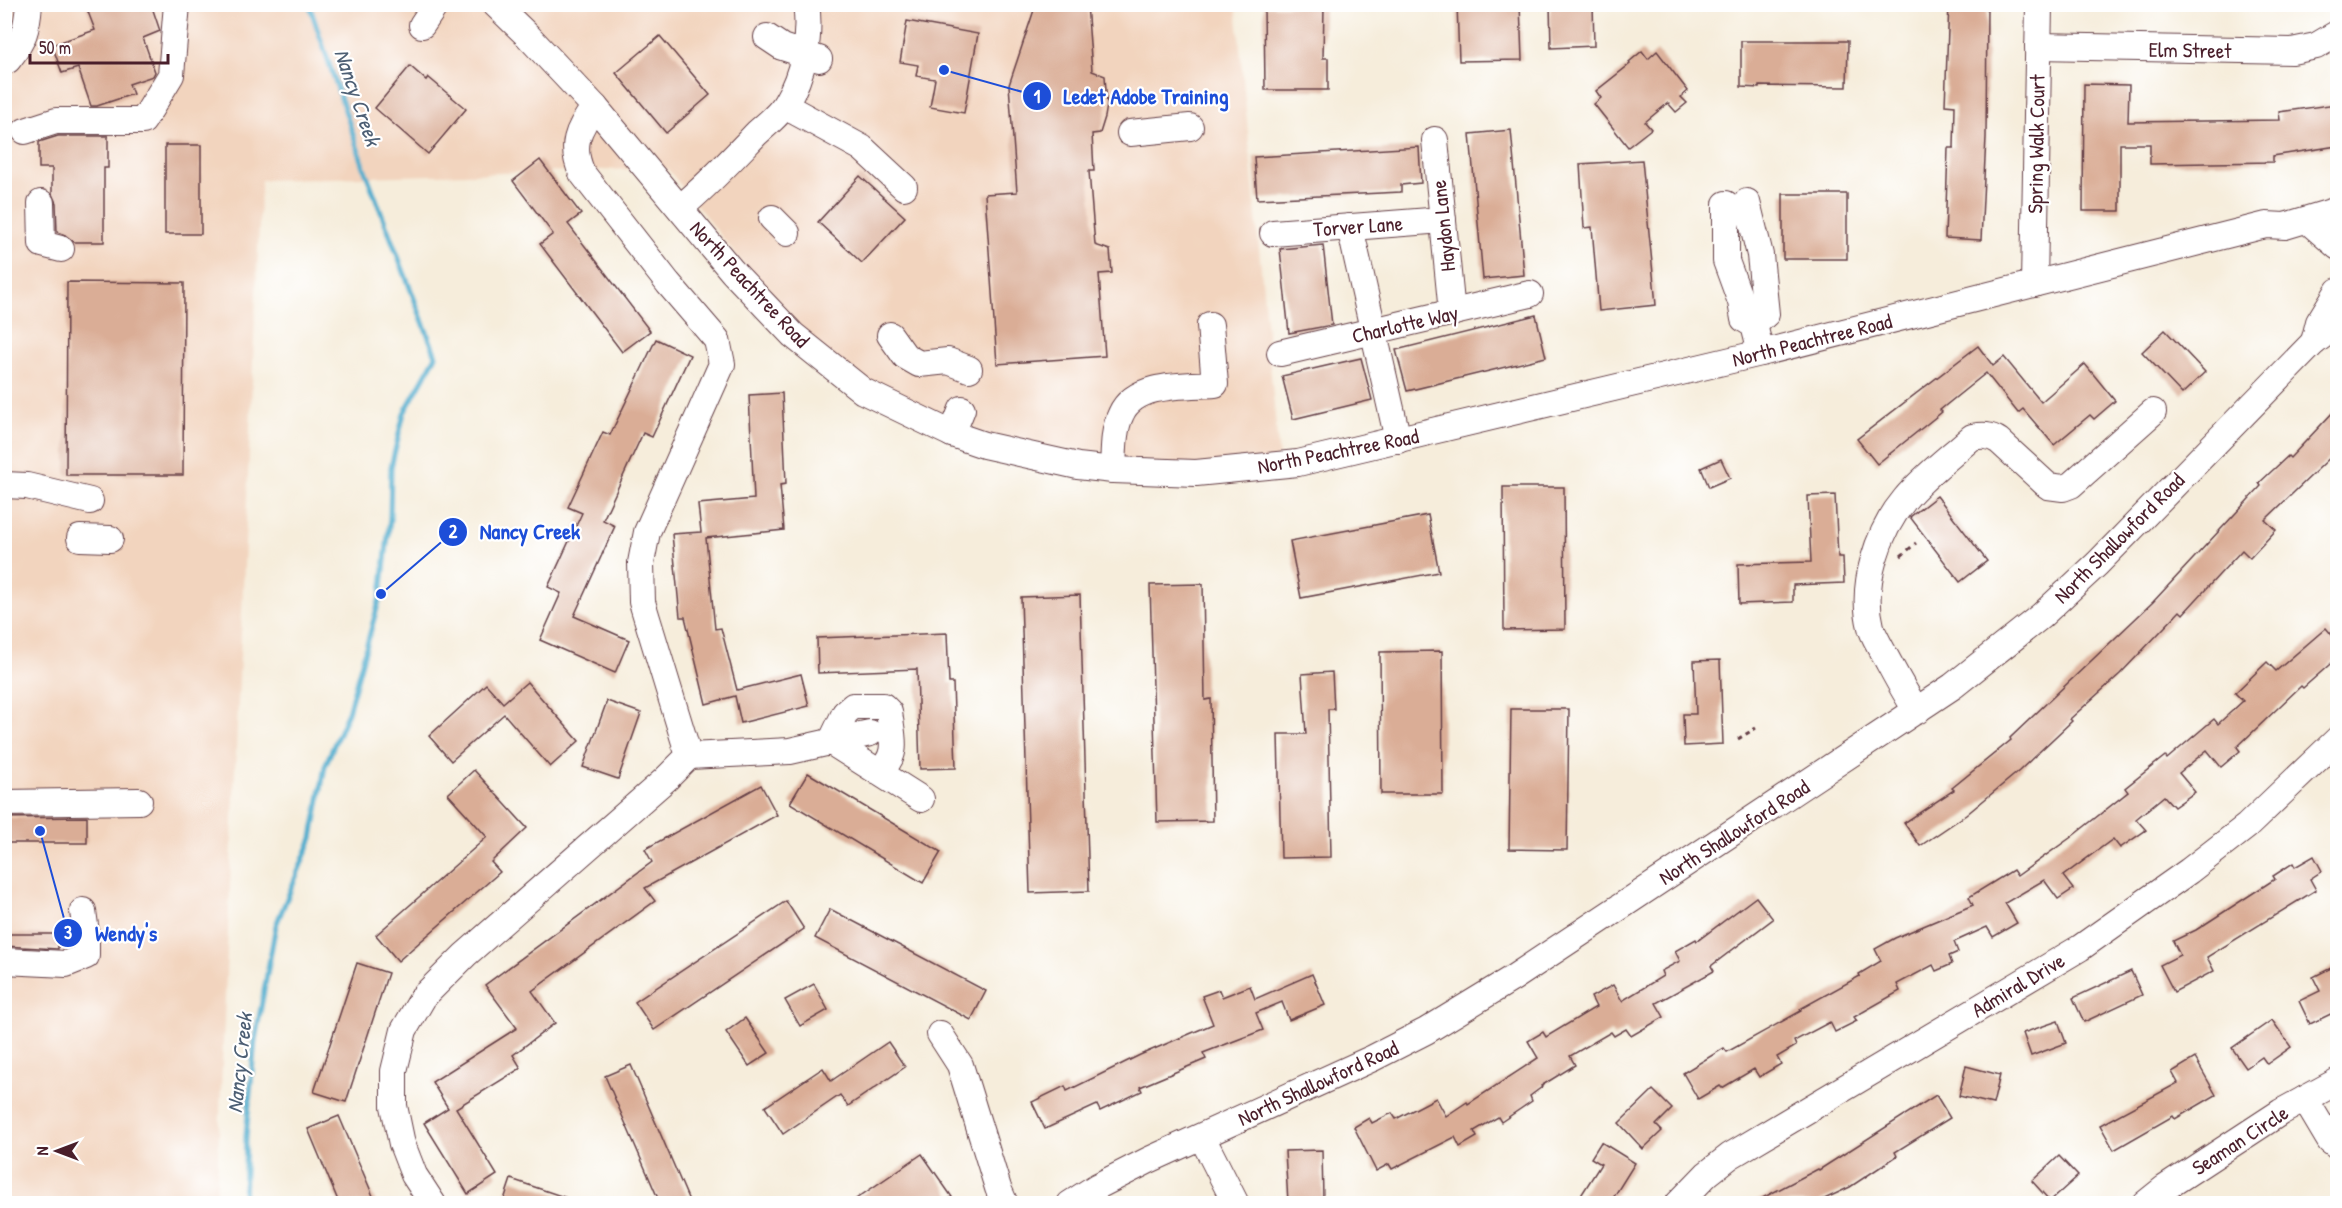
<svg xmlns="http://www.w3.org/2000/svg" width="2342" height="1208" viewBox="0 0 2342 1208" font-family="'Patrick Hand',sans-serif">
<style>
.built{fill:#f2d4be}
.lines{fill:none;stroke-linecap:round;stroke-linejoin:round}
.stream{stroke:#50adce;stroke-width:5}
.building{fill:#daad96}
.minor-casing{stroke:#643e45;stroke-width:28}
.path{stroke:#643e45;stroke-width:3;stroke-dasharray:4.5 4.5;stroke-linecap:butt}
.minor{stroke:#fff;stroke-width:26}
.labels{text-anchor:middle;dominant-baseline:central;stroke-width:4.5;stroke-linejoin:round;paint-order:stroke}
.street-label{font-size:21px;fill:#4a1f2b;stroke:#fff}
.water-label{font-size:22px;font-style:italic;fill:#4d5f74;stroke:#fff}
.leader{fill:none;stroke:#1d4ed8;stroke-width:2}
.callout-dot{fill:#1d4ed8;stroke:#fff;stroke-width:2}
.mark-label{font-size:18px;text-anchor:middle;font-weight:bold;fill:#fff}
.callout-label{font-size:22px;text-anchor:middle;font-weight:bold;fill:#1d4ed8;stroke:#fff;stroke-width:4.5;stroke-linejoin:round;paint-order:stroke}
</style>
<rect width="100%" height="100%" fill="#fff"/>
<filter id="ink" filterUnits="userSpaceOnUse"><feTurbulence type="fractalNoise" baseFrequency=".0167" numOctaves="2"/><feDisplacementMap in="SourceGraphic" scale="12" xChannelSelector="R" yChannelSelector="G"/><feConvolveMatrix kernelMatrix="1 2 1 2 8 2 1 2 1" color-interpolation-filters="sRGB"/></filter>
<filter id="wash" filterUnits="userSpaceOnUse"><feTurbulence type="fractalNoise" baseFrequency=".008" numOctaves="4" result="noise"/><feDisplacementMap in="SourceGraphic" scale="24" xChannelSelector="R" yChannelSelector="G"/><feGaussianBlur stdDeviation="1.35" result="paint"/><feColorMatrix in="noise" values="0 0 0 0 0 0 0 0 0 0 0 0 0 0 0 0 0 1.4 0 .05"/><feComposite in="paint" operator="in"/></filter>
<g filter="url(#wash)">
<rect width="100%" height="100%" fill="#f6eddb"/>
<path class="built" d="M5 5H1236L1280 469 1054 462 875 397 791 324 667 168 261 180 216 1203 5 1204Z"/>
<g class="lines">
<path class="stream" d="M244 1204 246 1136 255 1040 276 925 312 838 325 766 348 712 381 594 390 519 391 467 404 413 436 356 365 170 309 4"/>
</g>
<g id="blocks">
<g class="building">
<path d="M85 4H151L160 31 143 38 155 72 153 76 129 84 133 94 97 106H91L78 68 62 73 52 45 95 30Z"/>
<path d="M1036 4H1087L1092 71 1105 76 1107 105 1105 117 1100 133 1092 134 1094 171H1089L1095 245 1110 250 1112 273 1099 274 1105 356 997 364 985 194 1017 192 1009 85Z"/>
<path d="M1457 4H1520L1522 60 1459 61Z"/>
<path d="M1550 4H1593L1594 46 1551 48Z"/>
<path d="M1949 4H1987L1986 137 1981 240 1945 238 1948 148H1954L1955 106 1945 105Z"/>
<path d="M1264 6H1324L1323 58H1328V90H1265Z"/>
<path d="M907 21 978 34 964 113 930 107 935 79 916 76 918 65 900 62Z"/>
<path d="M660 36 710 95 666 133 616 73Z"/>
<path d="M1741 41H1848L1847 87 1759 86V88L1741 87Z"/>
<path d="M1642 51 1648 59 1657 51 1688 91 1681 97 1687 103 1676 112 1668 103 1645 122 1651 129 1628 147 1594 104 1601 98 1596 91 1630 64 1629 62Z"/>
<path d="M410 66 426 80 428 77 466 109 428 154 375 108Z"/>
<path d="M2084 84 2129 85 2128 122 2280 120 2279 112 2336 104 2337 146 2273 156V162L2150 164V144H2120V211H2083Z"/>
<path d="M1511 130 1524 275 1483 279 1470 134Z"/>
<path d="M58 136H108V168H104V242H74L65 235 57 232 56 203 52 194V168H39V142Z"/>
<rect x="165" y="145" width="36" height="89"/>
<path d="M1419 147 1421 183 1401 185V192L1257 199 1254 157Z"/>
<path d="M540 160 581 214 568 224 650 331 622 352 540 244 553 234 513 181Z"/>
<path d="M1642 160 1656 305 1599 311 1592 227 1584 228 1580 164Z"/>
<path d="M860 176 905 217 862 263 818 222Z"/>
<rect x="1783" y="194" width="64" height="65"/>
<path d="M1323 245 1332 325 1289 333 1280 249Z"/>
<path d="M67 282 184 283 183 475H66Z"/>
<path d="M1536 315 1546 357 1407 391 1396 350Z"/>
<path d="M2165 330 2205 372 2182 394 2142 352Z"/>
<path d="M656 339 690 355 652 437 643 433 603 520 615 526 574 616 629 640 615 673 540 640 561 593 548 587 582 513 568 507 603 432 610 435Z"/>
<path d="M1978 346 1993 366 2004 357 2041 402 2085 364 2115 401 2094 419 2090 415 2054 445 2023 409 2018 413 1986 373 1940 410 1942 412 1877 464 1857 439Z"/>
<path d="M1361 358 1372 400 1293 419 1282 376Z"/>
<path d="M782 393 786 484 780 485 784 530 706 538 715 629 721 628 737 690 801 674 809 706 741 723 735 696 706 704 685 617H680L672 534 701 532 698 504 754 499 749 395Z"/>
<path d="M2337 408V451L2265 520 2276 530 2250 558 2242 550 2183 614 2180 611 2120 674 2070 719 2072 721 2019 771 1966 815 1920 846 1904 823 1954 790 1952 788 2011 740 2010 738 2153 602 2261 486 2259 483 2288 456 2290 458Z"/>
<path d="M1721 459 1730 478 1709 487 1701 468Z"/>
<path d="M1503 487H1564L1565 629 1504 630Z"/>
<path d="M1835 495 1838 557H1843L1844 583 1793 585V602L1739 604 1738 564 1811 562 1808 496Z"/>
<path d="M1937 496 1987 561 1960 582 1910 517Z"/>
<path d="M1428 515 1439 572 1301 598 1290 541Z"/>
<path d="M1203 584 1205 700 1211 699 1213 821 1157 822 1150 585Z"/>
<path d="M1080 595 1089 891 1030 893 1021 597Z"/>
<path d="M2326 628 2337 641V658L2303 688 2301 686 2237 747 2240 751 2221 767 2207 750 2179 773 2195 792 2174 807 2164 796 2136 819 2146 830 2120 848 2113 839 2063 876 2073 889 2058 899 2044 880 2005 903 2017 923 1993 937 1987 927 1954 942 1958 952 1949 956 1952 964 1936 971 1933 965 1897 984 1900 991 1854 1017 1857 1021 1835 1032 1830 1022 1794 1041 1796 1046 1777 1057 1781 1064 1759 1077 1754 1069 1722 1088 1720 1086 1698 1099 1683 1073 1724 1048 1727 1052 1801 1011 1800 1009 1860 976 1859 974 1881 961 1875 949 1895 938 1973 905 1969 897 2013 870 2017 876 2070 838 2128 792 2125 788 2165 756 2167 759 2214 719 2218 724 2243 701 2235 693 2267 662 2276 671Z"/>
<path d="M947 633 949 683H953L956 768 920 769 917 669 818 673 817 638Z"/>
<path d="M1442 651 1443 794H1381L1380 652Z"/>
<path d="M1720 660 1723 744 1684 746 1683 714H1696L1694 661Z"/>
<path d="M1332 672 1334 709H1328L1331 857 1281 858 1278 734H1306L1302 674Z"/>
<path d="M527 682 579 741 550 767 504 714 451 761 429 736 486 684 503 703Z"/>
<path d="M607 701 641 713 618 779 583 767Z"/>
<path d="M1511 709H1569L1567 850 1509 849Z"/>
<path d="M474 770 527 828 491 862 500 872 398 961 376 935 487 837 448 794Z"/>
<path d="M808 773 941 852 923 883 790 803Z"/>
<path d="M761 785 777 815 645 888 655 901 532 991 555 1023 513 1055 521 1068 456 1108 497 1175 468 1194 424 1123 448 1108 432 1082 517 1028 485 985 652 862 645 849Z"/>
<path d="M87 817V843H4V818Z"/>
<path d="M2314 856 2322 871 2310 879 2316 890 2207 957 2214 971 2174 992 2160 965 2180 955 2173 941 2196 930 2275 879 2273 876 2293 863 2295 867Z"/>
<path d="M1756 897 1773 919 1711 966 1714 971 1656 1003 1664 1017 1631 1036 1626 1029 1614 1036 1611 1032 1570 1056 1575 1065 1541 1086 1542 1087 1530 1096 1532 1101 1501 1122 1498 1117 1474 1131 1477 1137 1460 1147 1455 1137 1392 1169 1389 1164 1376 1171 1354 1127 1369 1118 1372 1123 1392 1113 1396 1119 1436 1098 1446 1116 1467 1102 1468 1104 1538 1058 1528 1041 1543 1032 1546 1037 1596 1007 1591 997 1613 985 1622 1001 1663 976 1661 971 1680 961 1675 951 1696 939 1697 941Z"/>
<path d="M786 901 804 929 654 1030 635 1002Z"/>
<path d="M830 909 986 991 971 1020 815 938Z"/>
<path d="M4 934H58V949L4 946Z"/>
<path d="M357 963 388 973 346 1102 314 1092Z"/>
<path d="M2337 965V1011L2310 1024 2299 1001 2320 991 2313 977Z"/>
<path d="M2131 971 2142 995 2084 1022 2073 998Z"/>
<path d="M1312 974 1325 1005 1289 1020 1282 1002 1256 1013 1263 1030 1203 1053 1206 1059 1140 1087 1142 1091 1100 1111 1097 1105 1045 1129 1032 1102 1065 1086 1067 1091 1140 1055 1213 1024 1202 996 1219 990 1222 997 1250 986 1255 999Z"/>
<path d="M814 984 828 1010 800 1026 785 1000Z"/>
<path d="M745 1018 769 1053 749 1066 726 1032Z"/>
<path d="M2272 1020 2291 1047 2267 1064 2262 1057 2246 1068 2232 1048Z"/>
<path d="M2058 1021 2066 1043 2031 1056 2023 1033Z"/>
<path d="M888 1042 905 1067 848 1106 840 1095 783 1134 765 1107 823 1068 831 1081Z"/>
<path d="M2195 1058 2216 1095 2175 1119 2173 1116 2114 1150 2100 1125 2178 1083 2172 1072Z"/>
<path d="M631 1065 690 1203H660L605 1076Z"/>
<path d="M1966 1066 2000 1075 1993 1104 1959 1096Z"/>
<path d="M1653 1090 1672 1109 1656 1125 1662 1131 1643 1149 1619 1123Z"/>
<path d="M1936 1095 1950 1118 1895 1152 1897 1156 1850 1187 1816 1203H1753L1818 1169 1819 1170Z"/>
<path d="M339 1116 376 1203H339L308 1129Z"/>
<path d="M1601 1142 1635 1163 1610 1203H1590L1580 1197 1601 1164 1591 1158Z"/>
<path d="M1322 1150 1323 1200 1288 1202 1285 1151Z"/>
<path d="M922 1154 952 1197 942 1203H850Z"/>
<path d="M2059 1156 2078 1176 2050 1201 2032 1181Z"/>
<path d="M511 1179 576 1201V1203H503Z"/>
</g>
</g>
</g>
<g filter="url(#ink)">
<use href="#blocks" fill-opacity="0" stroke="#643e45" stroke-width="1.5"/>
<g class="lines">
<g class="minor-casing">
<g id="minor">
<path d="M495 4 528 36 595 107 732 271 793 335 863 391 952 434 984 445 1078 466 1113 470 1196 473 1298 463 1761 353 2266 225 2285 226 2338 210"/>
<path d="M422 25 436 4"/>
<path d="M767 37 782 47 819 59"/>
<path d="M2038 46 2292 51 2316 46 2338 33"/>
<path d="M4 60H8C24 40 27 29 29 4"/>
<path d="M785 106 862 148 904 187"/>
<path d="M25 131 56 121H143L171 75 177 4"/>
<path d="M1130 133 1190 127"/>
<path d="M1435 140 1452 313"/>
<path d="M1747 202 1760 255 1766 314 1754 325"/>
<path d="M41 203 42 244 61 249"/>
<path d="M1726 204V261L1741 302 1744 319 1754 325 1761 353"/>
<path d="M680 208C708 185 732 159 757 133 767 124 780 114 786 103 803 75 811 37 806 4"/>
<path d="M772 218 787 233"/>
<path d="M2308 221 2338 247"/>
<path d="M1350 227 1398 440"/>
<path d="M1273 233 1443 220"/>
<path d="M2034 284 2039 4"/>
<path d="M890 335 905 356 919 364 948 361 969 369"/>
<path d="M2314 342 2319 322 2338 291"/>
<path d="M1280 353 1530 294"/>
<path d="M952 434 962 409"/>
<path d="M1113 470C1114 452 1113 430 1121 414 1135 382 1186 386 1215 384L1210 325"/>
<path d="M4 485 27 486 90 501"/>
<path d="M80 538 110 539"/>
<path d="M1917 711C1904 692 1894 672 1883 652 1879 644 1873 635 1871 627 1860 585 1878 531 1905 499 1924 476 1950 457 1972 437 1983 435 1990 435 1999 441L2048 486 2063 488 2071 485 2153 412"/>
<path d="M689 756 790 751 870 733"/>
<path d="M878 772C900 756 892 737 889 712L883 706H853L845 713 831 742 921 799"/>
<path d="M4 803 139 801"/>
<path d="M4 961 66 964 86 956V933L83 911"/>
<path d="M940 1034 960 1065 998 1188 1005 1204"/>
<path d="M2305 1099 2330 1141 2338 1147"/>
<path d="M1202 1137 1236 1204"/>
<path d="M433 1204 414 1175 402 1144 394 1106V1071L404 1030 424 996 465 955 666 779 689 756 642 602 641 563 647 532 722 364 717 340 668 283 582 173C570 147 577 129 595 107"/>
<path d="M1070 1204 1098 1186 1149 1160 1373 1058 1426 1031 1513 978 1953 686 2041 616 2097 564 2314 342 2338 324"/>
<path d="M1678 1204 1707 1174 1730 1156 2080 948 2189 871 2247 826 2338 739"/>
<path d="M2145 1204 2165 1188 2281 1112 2338 1081"/>
</g>
</g>
<g class="path">
<path d="M1901 556 1916 543"/>
<path d="M1738 739 1756 728"/>
</g>
<use href="#minor" class="minor"/>
</g>
</g>
<g class="labels">
<g class="street-label">
<text transform="translate(2190 50) rotate(1)">Elm Street</text>
<text transform="translate(2036 144) rotate(-89)">Spring Walk Court</text>
<text transform="translate(1358 226) rotate(-4)">Torver Lane</text>
<text transform="translate(1443 226) rotate(-96)">Haydon Lane</text>
<text transform="translate(750 284) rotate(47)">North Peachtree Road</text>
<text transform="translate(1405 324) rotate(-13)">Charlotte Way</text>
<text transform="translate(1812 340) rotate(-14)">North Peachtree Road</text>
<text transform="translate(1338 451) rotate(-11)">North Peachtree Road</text>
<text transform="translate(2119 538) rotate(-45)">North Shallowford Road</text>
<text transform="translate(1734 832) rotate(-33)">North Shallowford Road</text>
<text transform="translate(2018 985) rotate(-31)">Admiral Drive</text>
<text transform="translate(1318 1083) rotate(-25)">North Shallowford Road</text>
<text transform="translate(2240 1140) rotate(-33)">Seaman Circle</text>
</g>
<g class="water-label">
<text transform="translate(358 97) rotate(71)">Nancy Creek</text>
<text transform="translate(239 1063) rotate(-84)">Nancy Creek</text>
</g>
</g>
<path class="leader" d="M944 70L1037 96M381 594L453 532M40 831L68 933"/>
<g class="callout-dot">
<circle cx="944" cy="70" r="6"/>
<circle cx="381" cy="594" r="6"/>
<circle cx="40" cy="831" r="6"/>
<circle cx="1037" cy="96" r="15"/>
<circle cx="453" cy="532" r="15"/>
<circle cx="68" cy="933" r="15"/>
</g>
<g class="mark-label">
<text x="1037" y="103">1</text>
<text x="453" y="538">2</text>
<text x="68" y="939">3</text>
</g>
<g class="callout-label">
<text x="1146" y="104">Ledet Adobe Training</text>
<text x="530" y="539">Nancy Creek</text>
<text x="126" y="941">Wendy's</text>
</g>
<rect width="2342" height="1208" fill="none" stroke="#fff" stroke-width="24"/>
<g transform="translate(57 1151) rotate(270)" stroke="#ffffff" stroke-width="4.5" paint-order="stroke">
<path d="M0-4.5L10 22L0 15L-10 22Z" fill="#4a1f2b"/>
<text y="-9" font-size="16" font-weight="bold" text-anchor="middle" fill="#4a1f2b">N</text>
</g>
<path d="M30 54v9h138v-9" fill="none" stroke="#4a1f2b" stroke-width="3"/>
<text x="39" y="54" font-size="18" fill="#4a1f2b" stroke="#ffffff" stroke-width="4.5" paint-order="stroke">50 m</text>
</svg>
